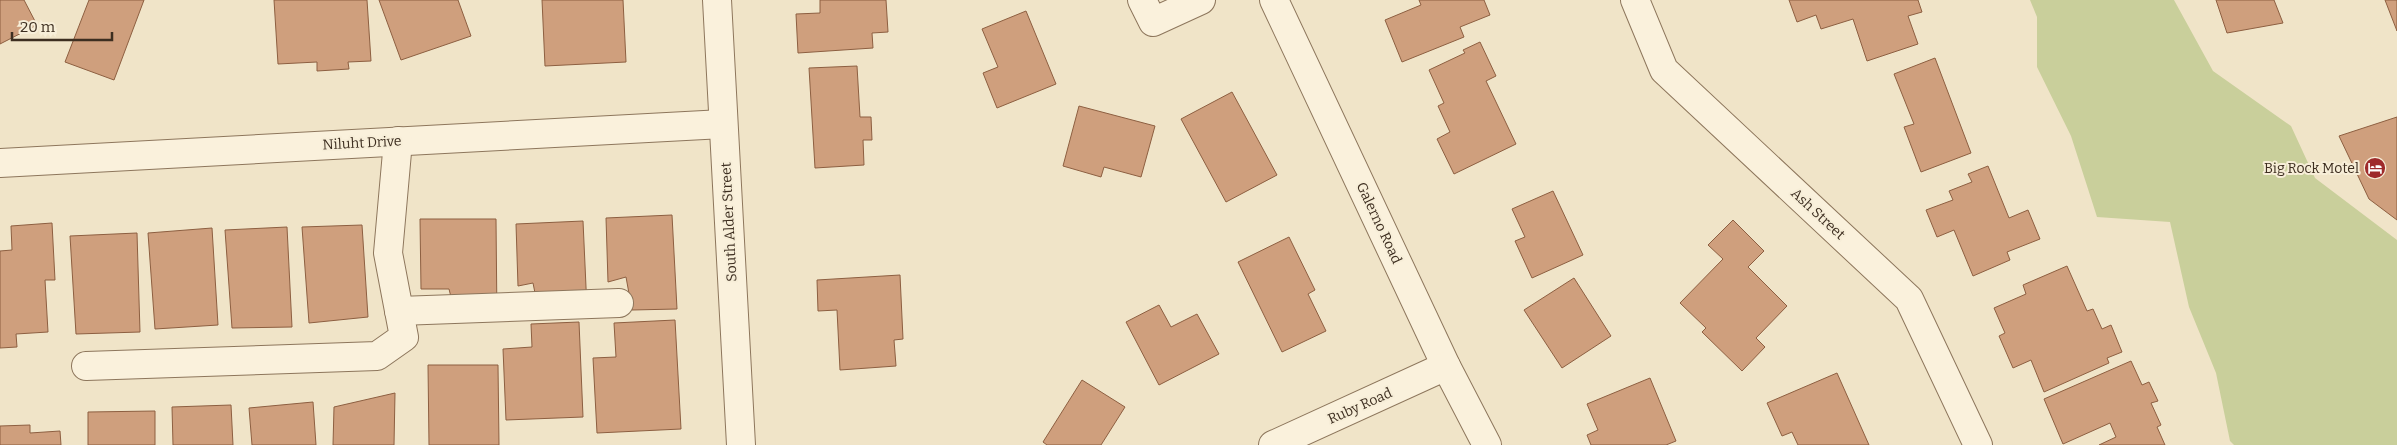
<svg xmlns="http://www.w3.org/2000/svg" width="2397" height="445" viewBox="0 0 2397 445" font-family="Bitter,serif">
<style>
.green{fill:#c9cf9b}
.building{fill:#cf9f7d;stroke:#8d5f41}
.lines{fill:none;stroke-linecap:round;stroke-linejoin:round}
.minor-casing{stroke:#8d765c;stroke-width:30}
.minor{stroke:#faf1dc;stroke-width:28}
.labels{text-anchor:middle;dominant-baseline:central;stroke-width:4;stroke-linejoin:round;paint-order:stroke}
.street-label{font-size:14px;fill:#3d2e20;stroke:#f7eed8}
.poi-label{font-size:14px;fill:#3d2e20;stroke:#f7eed8;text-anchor:end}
</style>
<rect width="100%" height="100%" fill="#f0e4c8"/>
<path class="green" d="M2030 0H2174L2213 71 2291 126 2315 178 2397 240V445H2234L2230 441 2216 373 2189 307 2170 222 2097 217 2071 136 2037 67V17Z"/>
<g class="building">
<path d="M0 0H24L37 25 0 44Z"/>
<path d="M89 0H144L114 80 65 62Z"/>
<path d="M274 0H367L371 61 348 62 349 69 317 71V62L278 64Z"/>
<path d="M379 0H458L471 36 401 60Z"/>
<path d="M542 0H623L626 62 545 66Z"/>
<path d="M820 0H886L888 32 872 33 873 48 798 53 796 14 820 13Z"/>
<path d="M1419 0H1484L1490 15 1460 27 1464 37 1402 62 1385 20 1421 5Z"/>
<path d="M1789 0H1918L1922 12 1908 16 1918 44 1867 61 1853 19 1821 29 1816 15 1797 22Z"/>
<path d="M2216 0H2274L2283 23 2227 33Z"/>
<path d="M2385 0H2397V31Z"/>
<path d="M1026 11 1056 84 997 108 983 73 998 67 982 29Z"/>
<path d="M1480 42 1496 76 1486 81 1516 144 1454 174 1437 139 1450 132 1438 106 1444 103 1429 70 1465 53 1463 50Z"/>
<path d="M1935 58 1971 153 1921 172 1904 127 1914 124 1894 74Z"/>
<path d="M857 66 860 117H871L872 140H863L864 165 815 168 809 68Z"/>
<path d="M1232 92 1277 175 1226 202 1181 119Z"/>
<path d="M1079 106 1155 126 1141 177 1104 167 1101 177 1063 166Z"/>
<path d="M2397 117V220L2369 199 2339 136Z"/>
<path d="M1988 166 2009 218 2028 210 2040 239 2007 252 2010 260 1973 276 1954 230 1937 237 1926 210 1953 200 1949 191 1972 182 1968 174Z"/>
<path d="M1553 191 1583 255 1532 278 1515 241 1525 237 1512 209Z"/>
<path d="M672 215 677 309 632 310 626 277 608 282 606 218Z"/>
<path d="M420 219H496L497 321H457L449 289H421Z"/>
<path d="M1733 220 1764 251 1748 267 1787 306 1756 338 1765 347 1742 371 1702 332 1706 328 1680 303 1723 259 1708 245Z"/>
<path d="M583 221 587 309 540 318 533 283 518 286 516 224Z"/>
<path d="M52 223 55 280H45L48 332 16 334 17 347 0 348V251L12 250 11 226Z"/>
<path d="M362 225 368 317 309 323 302 227Z"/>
<path d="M287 227 292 327 232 328 225 230Z"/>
<path d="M212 228 218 325 155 329 148 233Z"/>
<path d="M137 233 140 332 76 334 70 236Z"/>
<path d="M1289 237 1315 290 1308 294 1326 331 1282 352 1238 262Z"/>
<path d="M2067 266 2087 311 2093 309 2102 329 2111 325 2122 352 2107 358 2109 363 2044 392 2031 360 2013 368 1999 336 2005 333 1994 308 2026 294 2023 285Z"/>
<path d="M900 275 903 339 894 340 896 366 840 370 837 310 818 311 817 280Z"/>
<path d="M1574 278 1611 336 1562 368 1524 310Z"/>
<path d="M1159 305 1171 327 1197 314 1219 354 1159 385 1126 322Z"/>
<path d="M675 320 681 429 597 433 593 358 616 357 614 323Z"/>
<path d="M579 322 583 417 506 420 503 349 532 347 531 324Z"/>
<path d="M2131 361 2142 385 2149 382 2158 401 2151 403 2161 425 2157 427 2165 445H2099L2116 437 2110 423 2063 444 2044 399Z"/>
<path d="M428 365H498L499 445H429Z"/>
<path d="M1837 373 1869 445H1798L1792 432 1782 436 1767 403Z"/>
<path d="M1650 378 1676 441 1666 445H1591L1587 435 1598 430 1587 404Z"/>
<path d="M1082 380 1125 407 1101 445H1047L1043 442Z"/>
<path d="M395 393 394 445H333L334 407Z"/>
<path d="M313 402 316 445H252L249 408Z"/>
<path d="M231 405 233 445H173L172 407Z"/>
<path d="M155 411V445H88V412Z"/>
<path d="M30 425V433L60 431 61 445H0V426Z"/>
</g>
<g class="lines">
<g class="minor-casing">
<g id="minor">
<path d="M717 0 741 445"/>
<path d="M1142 0 1153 22 1201 0"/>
<path d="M1274 0 1446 366 1487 445"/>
<path d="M1635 0 1664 70 1909 299 1978 445"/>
<path d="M0 163 723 124"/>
<path d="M399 311 619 303"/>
<path d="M86 366 377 356 404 337 388 253 398 141"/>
<path d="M1273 445 1446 366"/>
</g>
</g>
<use href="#minor" class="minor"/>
</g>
<defs>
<g id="hotel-disc" transform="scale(1.125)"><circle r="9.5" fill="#9e2a2b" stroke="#f7eed8"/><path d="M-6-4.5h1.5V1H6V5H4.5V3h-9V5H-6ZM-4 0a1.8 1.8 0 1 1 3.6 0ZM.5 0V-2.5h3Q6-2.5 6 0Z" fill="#fff"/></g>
</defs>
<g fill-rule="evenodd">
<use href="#hotel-disc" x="2375" y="168"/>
</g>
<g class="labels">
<g class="street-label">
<text transform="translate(362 143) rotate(-3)">Niluht Drive</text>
<text transform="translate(1818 214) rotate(43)">Ash Street</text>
<text transform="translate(729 222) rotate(-93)">South Alder Street</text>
<text transform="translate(1379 223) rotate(65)">Galerno Road</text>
<text transform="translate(1360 406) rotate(-24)">Ruby Road</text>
</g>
<g class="poi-label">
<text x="2359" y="168">Big Rock Motel</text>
</g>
</g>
<path d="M12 32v8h100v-8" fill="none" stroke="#3d2e20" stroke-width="2.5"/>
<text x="20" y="32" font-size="15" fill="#3d2e20" stroke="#f7eed8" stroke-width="4" paint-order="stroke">20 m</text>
</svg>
